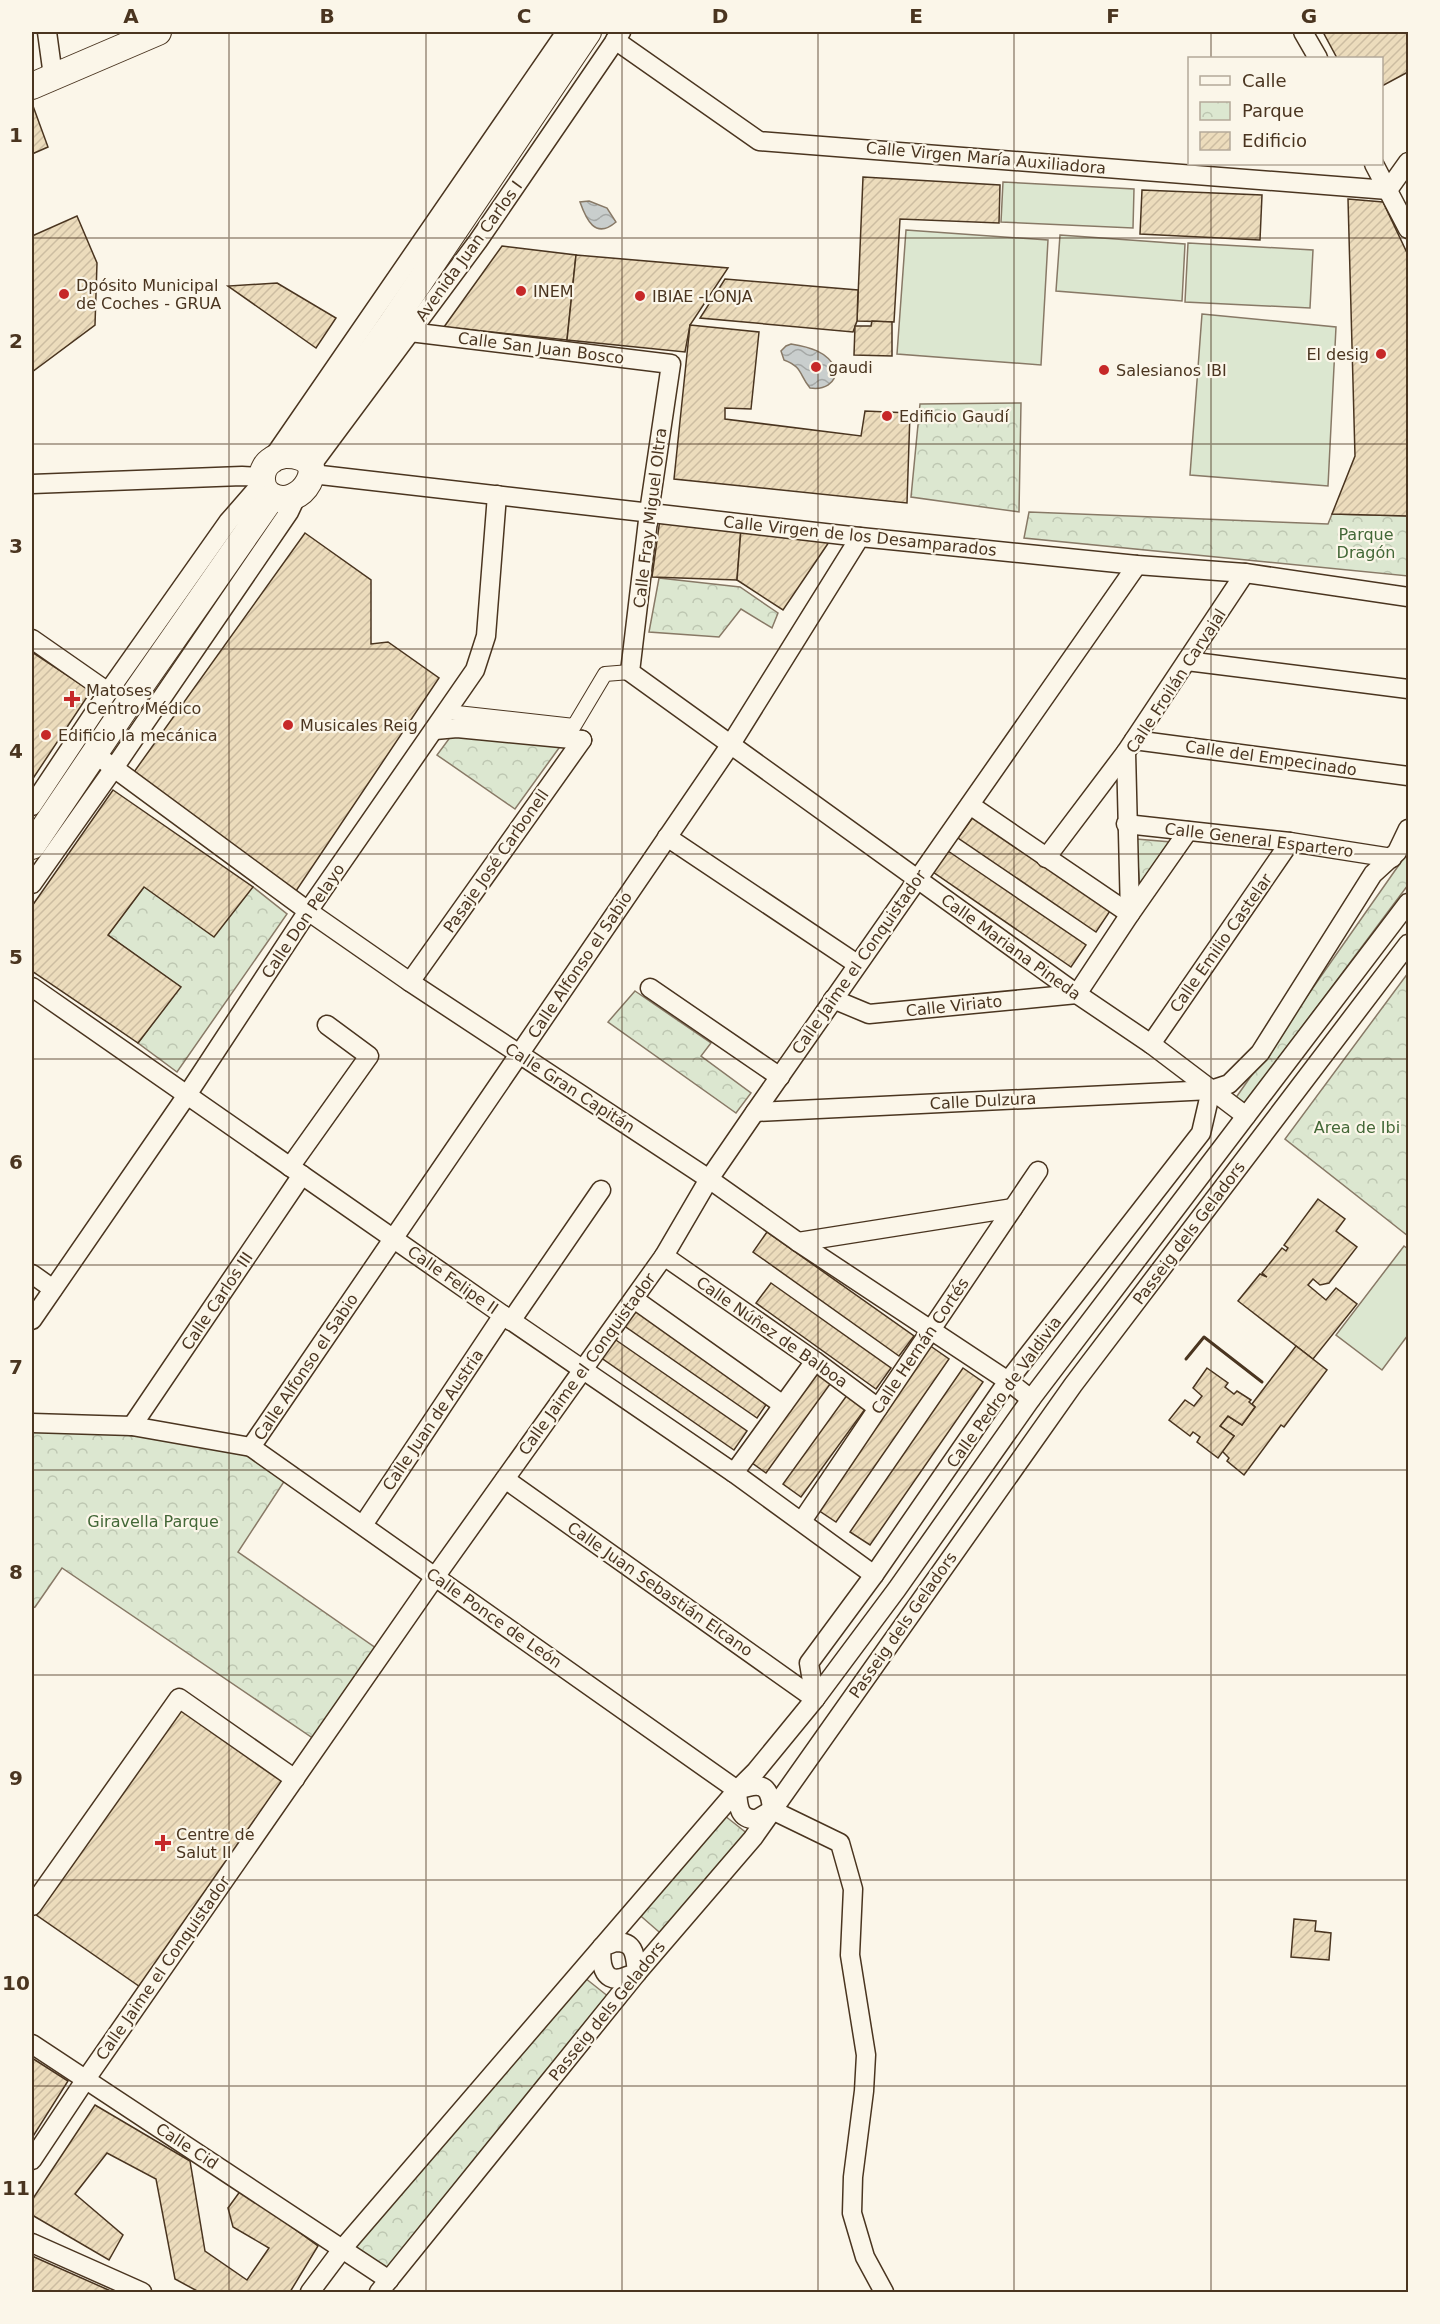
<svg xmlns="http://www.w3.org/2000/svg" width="1440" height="2324" viewBox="0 0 1440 2324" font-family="'DejaVu Sans',sans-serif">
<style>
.grass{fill:#dce7d0;stroke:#887966;stroke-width:1.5}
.park{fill:url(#park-crowns);stroke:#887966;stroke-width:1.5}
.water{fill:url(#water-waves);stroke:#887966;stroke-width:1.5}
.building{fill:url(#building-hatch);stroke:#4a3520;stroke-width:1.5}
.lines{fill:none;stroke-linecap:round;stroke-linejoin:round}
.pedestrian-casing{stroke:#4a3520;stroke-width:16}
.minor-casing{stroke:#4a3520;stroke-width:21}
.secondary-casing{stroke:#4a3520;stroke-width:28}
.pedestrian{stroke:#fbf6e9;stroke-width:14}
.minor{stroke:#fbf6e9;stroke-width:18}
.secondary{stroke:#fbf6e9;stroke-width:26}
.wall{stroke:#4a3520;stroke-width:3}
.grid{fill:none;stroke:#4a3520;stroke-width:1.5;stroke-opacity:0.55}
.poi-dot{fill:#c62828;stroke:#fbf6e9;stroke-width:2}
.labels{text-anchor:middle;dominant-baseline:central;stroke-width:4.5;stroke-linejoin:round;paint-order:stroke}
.street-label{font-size:16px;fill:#4a3520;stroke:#fbf6e9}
.poi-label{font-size:16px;fill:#4a3520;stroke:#fbf6e9;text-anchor:start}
.park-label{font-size:16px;fill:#436837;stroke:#fbf6e9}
.neatline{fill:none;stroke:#4a3520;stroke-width:2}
.grid-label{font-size:20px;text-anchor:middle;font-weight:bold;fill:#4a3520}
</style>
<defs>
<pattern id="park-crowns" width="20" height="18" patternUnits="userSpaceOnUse" patternTransform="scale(1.5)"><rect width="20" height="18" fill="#dce7d0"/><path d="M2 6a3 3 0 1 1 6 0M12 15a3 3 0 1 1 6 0" fill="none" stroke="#bec7b2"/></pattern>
<pattern id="water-waves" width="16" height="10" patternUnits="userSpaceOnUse" patternTransform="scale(1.5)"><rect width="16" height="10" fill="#c9cecd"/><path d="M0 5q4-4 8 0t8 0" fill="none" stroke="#a5a8a6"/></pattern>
<pattern id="building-hatch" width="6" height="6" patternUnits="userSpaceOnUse" patternTransform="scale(1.5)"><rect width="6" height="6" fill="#ecdcbc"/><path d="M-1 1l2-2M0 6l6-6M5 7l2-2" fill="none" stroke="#ccbda1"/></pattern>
</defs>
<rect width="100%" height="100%" fill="#fbf6e9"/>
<g class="grass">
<path d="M1003 182 1134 189 1133 228 1001 222Z"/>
<path d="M906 230 1048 240 1041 365 897 354Z"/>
<path d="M1060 235 1185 244 1182 301 1056 291Z"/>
<path d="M1188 243 1313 250 1310 308 1185 302Z"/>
<path d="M1202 314 1336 327 1328 486 1190 475Z"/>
<path d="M1404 1246 1408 1249V1335L1382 1370 1336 1335Z"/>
</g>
<g class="park">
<path d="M1021 403 1019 512 911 497 920 404Z"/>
<path d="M1029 512 1328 524 1332 514 1408 516V576L1024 538Z"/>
<path d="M659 578 740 587 778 613 772 628 741 609 719 637 649 632Z"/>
<path d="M457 728 564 741 515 809 437 755Z"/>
<path d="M1136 839 1171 842 1140 889Z"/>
<path d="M1408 852V885L1243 1106 1235 1099Z"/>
<path d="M144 887H253L287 914 177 1072 138 1043 180 987 108 935Z"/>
<path d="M1408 973V1236L1285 1139Z"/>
<path d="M635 991 711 1043 701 1056 751 1093 736 1113 608 1022Z"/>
<path d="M32 1423 251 1447 289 1474 238 1552 383 1653 320 1743 62 1568 35 1607 32 1608Z"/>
<path d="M720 1812 753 1838 666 1938 635 1911Z"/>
<path d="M580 1974 614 2001 389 2280 343 2248Z"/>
</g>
<g class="water">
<path d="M589 201 607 208 616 222C595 240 586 219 580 202Z"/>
<path d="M791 344C809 347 827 351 836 369 836 384 824 390 810 388 799 375 803 367 784 360L781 351 786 346Z"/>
</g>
<g class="building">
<path d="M1323 32H1408V72L1382 86V58H1337Z"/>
<path d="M33 106 48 147 32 154V107Z"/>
<path d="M863 177 1000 185 999 223 900 219 894 322 857 321Z"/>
<path d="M1142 190 1262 195 1260 240 1140 234Z"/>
<path d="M1348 199 1383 202 1408 255V453L1407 454 1408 516 1332 514 1355 456Z"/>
<path d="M77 216 97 263 95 325 32 372V236Z"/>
<path d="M502 246 576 255 567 340 444 327Z"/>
<path d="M576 255 728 268 690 325 685 352 567 340Z"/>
<path d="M725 279 858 290 857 321 853 332 700 318Z"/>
<path d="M277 283 336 318 316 348 228 286Z"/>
<path d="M872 321 892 322V356L854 355 855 326H871Z"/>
<path d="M690 325 759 332 751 409 725 408V419L861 436 865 411 910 413 907 503 674 479Z"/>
<path d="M660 519 741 529 737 580 652 577Z"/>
<path d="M741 529 829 542 783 610 737 580Z"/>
<path d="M305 533 371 580V644L388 642 439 678 296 891 134 772Z"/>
<path d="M32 652 91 691 32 780Z"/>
<path d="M113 790 253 887 214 937 144 887 108 935 181 987 138 1043 32 971V906Z"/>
<path d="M973 817 1110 911 1096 932 958 838Z"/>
<path d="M948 851 1086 945 1071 967 933 872Z"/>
<path d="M1318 1199 1345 1219 1336 1231 1357 1247 1329 1283 1320 1285 1313 1279 1308 1285 1326 1300 1336 1288 1357 1304 1313 1359 1238 1301 1260 1274 1267 1277 1262 1273 1282 1248 1286 1251 1288 1248 1284 1245Z"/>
<path d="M767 1232 914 1336 899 1356 753 1252Z"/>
<path d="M771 1283 891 1368 876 1389 756 1303Z"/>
<path d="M636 1306 770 1399 757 1418 623 1325Z"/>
<path d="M613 1338 747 1431 734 1450 600 1357Z"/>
<path d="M929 1345 949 1359 836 1522 815 1508Z"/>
<path d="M1296 1346 1327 1370 1284 1427 1281 1425 1244 1475 1227 1461 1229 1458 1222 1451 1234 1436 1220 1426 1228 1416 1242 1425 1255 1407 1252 1404Z"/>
<path d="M815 1367 833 1380 766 1473 748 1460Z"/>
<path d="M963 1368 983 1382 870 1545 850 1532Z"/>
<path d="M1207 1368 1228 1383 1225 1387 1234 1394 1237 1391 1251 1400 1249 1402 1255 1407 1242 1425 1228 1416 1220 1426 1234 1436 1218 1458 1197 1442 1200 1437 1193 1432 1190 1436 1169 1420 1185 1400 1194 1406 1202 1396 1193 1388Z"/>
<path d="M850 1391 868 1405 801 1497 783 1484Z"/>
<path d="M179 1698 295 1779 146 1991 32 1912Z"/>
<path d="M1294 1919 1316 1921 1315 1931 1331 1933 1329 1960 1291 1957Z"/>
<path d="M32 2058 68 2081 32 2138Z"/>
<path d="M95 2105 190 2161 205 2251 247 2280 269 2248 233 2227 228 2208 241 2190 318 2246 290 2292H199L175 2279 156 2179 107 2153 75 2194 123 2235 109 2260 32 2215V2200Z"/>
<path d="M32 2256 113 2292H32Z"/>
</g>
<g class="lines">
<g class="pedestrian-casing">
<path id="pedestrian" d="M448 712 574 726 605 674 630 672"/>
</g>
<g class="minor-casing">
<g id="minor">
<path d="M47 32 53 76"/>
<path d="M1303 32 1318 58"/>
<path d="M615 40 759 141 1388 190 1408 162"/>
<path d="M1374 164 1408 229"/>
<path d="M392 323 410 332 671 364 649 512 630 672 1077 994 1151 1044 1246 1116"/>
<path d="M272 459 566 32"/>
<path d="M311 466 478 241 621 32"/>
<path d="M312 474 860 537 1137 565 1245 573 1408 597"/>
<path d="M32 484 242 476 262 477"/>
<path d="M32 639 108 692"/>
<path d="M1187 661 1408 689"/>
<path d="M435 730 457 728 582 740"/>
<path d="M1134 740 1408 776"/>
<path d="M95 754 308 911 410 982 709 1179 798 1242 1008 1381 1031 1399"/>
<path d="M970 805 1130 914 1188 831"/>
<path d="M32 806 108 692 228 522 262 483"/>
<path d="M1126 824 1290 842 1392 858"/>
<path d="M667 837 857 964"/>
<path d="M1046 858 1126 752"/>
<path d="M32 884 114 768 289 512 297 495"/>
<path d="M410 982 582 740"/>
<path d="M32 987 503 1315 734 1473 874 1575"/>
<path d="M650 988 780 1077"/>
<path d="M833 999 869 1014 1077 994 1130 914 1126 752 1245 573"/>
<path d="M1151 1044 1290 842"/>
<path d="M755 1112 1211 1090 1229 1084 1260 1053 1373 874 1397 852 1408 829"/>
<path d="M290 1167 369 1056 327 1025"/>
<path d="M798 1242 1013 1208"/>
<path d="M664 1256 815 1361 878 1408"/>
<path d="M32 1274 53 1289"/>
<path d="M634 1299 783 1405"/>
<path d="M32 1320 187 1095 308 911 475 670 486 636 497 495"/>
<path d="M511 1321 601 1190"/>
<path d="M32 1423 132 1426 251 1447 737 1790"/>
<path d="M132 1426 302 1175"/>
<path d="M251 1447 731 744 860 537"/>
<path d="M734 1473 815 1361"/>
<path d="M505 1479 815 1699"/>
<path d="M802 1521 1038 1171"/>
<path d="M363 1525 503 1315"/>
<path d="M815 1699 809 1663 874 1575 1008 1381 1201 1133 1211 1090"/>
<path d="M737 1790C738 1805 738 1820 757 1819L772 1810"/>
<path d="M738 1790C761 1782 770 1784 772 1810"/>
<path d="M772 1810 840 1843 853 1889 850 1955 866 2055 864 2091 853 2177 852 2213 865 2257 884 2292"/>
<path d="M32 1906 179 1698 295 1779"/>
<path d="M615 1942C636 1941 635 1957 637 1973 632 1974 627 1976 622 1978 602 1983 600 1961 602 1947Z"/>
<path d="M32 2044 389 2280"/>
<path d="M32 2160 86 2079 435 1577 664 1256 709 1179 755 1112 1137 565"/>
<path d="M32 2243 142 2292"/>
<path d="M310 2292 343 2248 737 1790 756 1771 815 1699 897 1589 1031 1399 1408 903"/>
<path d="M379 2292 637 1973 753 1838 1073 1385 1408 944"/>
</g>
</g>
<g class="secondary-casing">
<g id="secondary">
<path d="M32 86 158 32"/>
<path d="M285 455C338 454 300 515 270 495 258 487 260 467 272 460 275 457 281 456 285 455Z"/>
<path d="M298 455 392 323 588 32"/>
<path d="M32 846 130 701 272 497"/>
</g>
</g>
<use href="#pedestrian" class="pedestrian"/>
<use href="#minor" class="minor"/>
<use href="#secondary" class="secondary"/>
<path class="wall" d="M1186 1359 1204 1337 1262 1382"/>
</g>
<path class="grid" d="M229 32V2292M426 32V2292M622 32V2292M818 32V2292M1014 32V2292M1211 32V58M1211 164V2292M32 238H1408M32 444H1408M32 649H1408M32 854H1408M32 1059H1408M32 1265H1408M32 1470H1408M32 1675H1408M32 1880H1408M32 2086H1408"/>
<g class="poi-dot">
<circle cx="521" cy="291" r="6"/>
<circle cx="64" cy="294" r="6"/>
<circle cx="640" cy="296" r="6"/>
<circle cx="1381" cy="354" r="6"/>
<circle cx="816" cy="367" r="6"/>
<circle cx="1104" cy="370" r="6"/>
<circle cx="887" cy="416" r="6"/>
<path d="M69 690h6v6h6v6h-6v6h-6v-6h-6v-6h6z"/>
<circle cx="288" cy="725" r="6"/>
<circle cx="46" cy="735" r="6"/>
<path d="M160 1834h6v6h6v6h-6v6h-6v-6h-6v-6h6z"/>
</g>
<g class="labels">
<g class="street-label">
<text transform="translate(986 158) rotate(5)">Calle Virgen María Auxiliadora</text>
<text transform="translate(469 251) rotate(-54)">Avenida Juan Carlos I</text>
<text transform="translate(541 348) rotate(7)">Calle San Juan Bosco</text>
<text transform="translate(650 518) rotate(-83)">Calle Fray Miguel Oltra</text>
<text transform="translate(860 536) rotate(6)">Calle Virgen de los Desamparados</text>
<text transform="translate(1176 681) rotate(-57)">Calle Froilán Carvajal</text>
<text transform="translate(1271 758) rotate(8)">Calle del Empecinado</text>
<text transform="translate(1259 840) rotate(7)">Calle General Espartero</text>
<text transform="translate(496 861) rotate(-55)">Pasaje José Carbonell</text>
<text transform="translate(303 921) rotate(-56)">Calle Don Pelayo</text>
<text transform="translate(1221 943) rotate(-55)">Calle Emilio Castelar</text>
<text transform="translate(1011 947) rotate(36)">Calle Mariana Pineda</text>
<text transform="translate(859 962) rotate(-55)">Calle Jaime el Conquistador</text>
<text transform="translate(580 965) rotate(-56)">Calle Alfonso el Sabio</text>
<text transform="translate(954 1006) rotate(-6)">Calle Viriato</text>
<text transform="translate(570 1088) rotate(33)">Calle Gran Capitán</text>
<text transform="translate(983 1101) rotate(-3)">Calle Dulzura</text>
<text transform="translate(1189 1233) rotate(-53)">Passeig dels Geladors</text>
<text transform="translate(453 1280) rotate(35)">Calle Felipe II</text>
<text transform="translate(217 1301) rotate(-56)">Calle Carlos III</text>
<text transform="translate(772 1332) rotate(35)">Calle Núñez de Balboa</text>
<text transform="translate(920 1346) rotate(-56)">Calle Hernán Cortés</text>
<text transform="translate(587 1364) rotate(-54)">Calle Jaime el Conquistador</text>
<text transform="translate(306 1367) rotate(-56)">Calle Alfonso el Sabio</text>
<text transform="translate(1004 1392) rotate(-54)">Calle Pedro de Valdivia</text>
<text transform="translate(433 1420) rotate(-56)">Calle Juan de Austria</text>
<text transform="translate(660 1589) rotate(35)">Calle Juan Sebastián Elcano</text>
<text transform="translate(494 1618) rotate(35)">Calle Ponce de León</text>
<text transform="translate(903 1625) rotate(-55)">Passeig dels Geladors</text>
<text transform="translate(163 1968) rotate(-55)">Calle Jaime el Conquistador</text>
<text transform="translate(607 2011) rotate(-51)">Passeig dels Geladors</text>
<text transform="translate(187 2146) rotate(33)">Calle Cid</text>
</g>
<g class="poi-label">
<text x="76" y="285">Dpósito Municipal<tspan x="76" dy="18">de Coches - GRUA</tspan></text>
<text x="533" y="291">INEM</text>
<text x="652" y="296">IBIAE -LONJA</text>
<text x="1369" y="354" text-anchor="end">El desig</text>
<text x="828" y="367">gaudi</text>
<text x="1116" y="370">Salesianos IBI</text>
<text x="899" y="416">Edificio Gaudí</text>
<text x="86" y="690">Matoses<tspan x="86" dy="18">Centro Médico</tspan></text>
<text x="300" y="725">Musicales Reig</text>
<text x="58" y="735">Edificio la mecánica</text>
<text x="176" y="1834">Centre de<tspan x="176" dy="18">Salut II</tspan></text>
</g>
<g class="park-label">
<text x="1366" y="534">Parque<tspan x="1366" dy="18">Dragón</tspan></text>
<text x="1357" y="1127">Area de Ibi</text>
<text x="153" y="1521">Giravella Parque</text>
</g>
</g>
<rect width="1440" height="2324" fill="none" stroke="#fbf6e9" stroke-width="66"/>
<rect x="1188" y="57" width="195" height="108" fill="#fbf6e9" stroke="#b4a999" stroke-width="1.5"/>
<rect x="1200" y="76" width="30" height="9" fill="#fbf6e9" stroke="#b4a999" stroke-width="1.5"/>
<text x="1242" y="87" font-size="18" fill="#4a3520">Calle</text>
<rect x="1200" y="102" width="30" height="18" fill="url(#park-crowns)" stroke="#b4a999" stroke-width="1.5"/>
<text x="1242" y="117" font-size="18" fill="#4a3520">Parque</text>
<rect x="1200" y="132" width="30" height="18" fill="url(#building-hatch)" stroke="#b4a999" stroke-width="1.5"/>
<text x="1242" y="147" font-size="18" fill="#4a3520">Edificio</text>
<rect x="33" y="33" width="1374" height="2258" class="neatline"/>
<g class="grid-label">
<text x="131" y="23">A</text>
<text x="327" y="23">B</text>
<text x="524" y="23">C</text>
<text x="720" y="23">D</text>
<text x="916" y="23">E</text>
<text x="1113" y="23">F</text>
<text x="1309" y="23">G</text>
<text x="16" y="142">1</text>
<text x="16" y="348">2</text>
<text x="16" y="553">3</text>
<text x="16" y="758">4</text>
<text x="16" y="964">5</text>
<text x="16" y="1169">6</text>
<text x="16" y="1374">7</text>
<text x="16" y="1579">8</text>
<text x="16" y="1785">9</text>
<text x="16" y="1990">10</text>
<text x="16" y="2195">11</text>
</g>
</svg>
